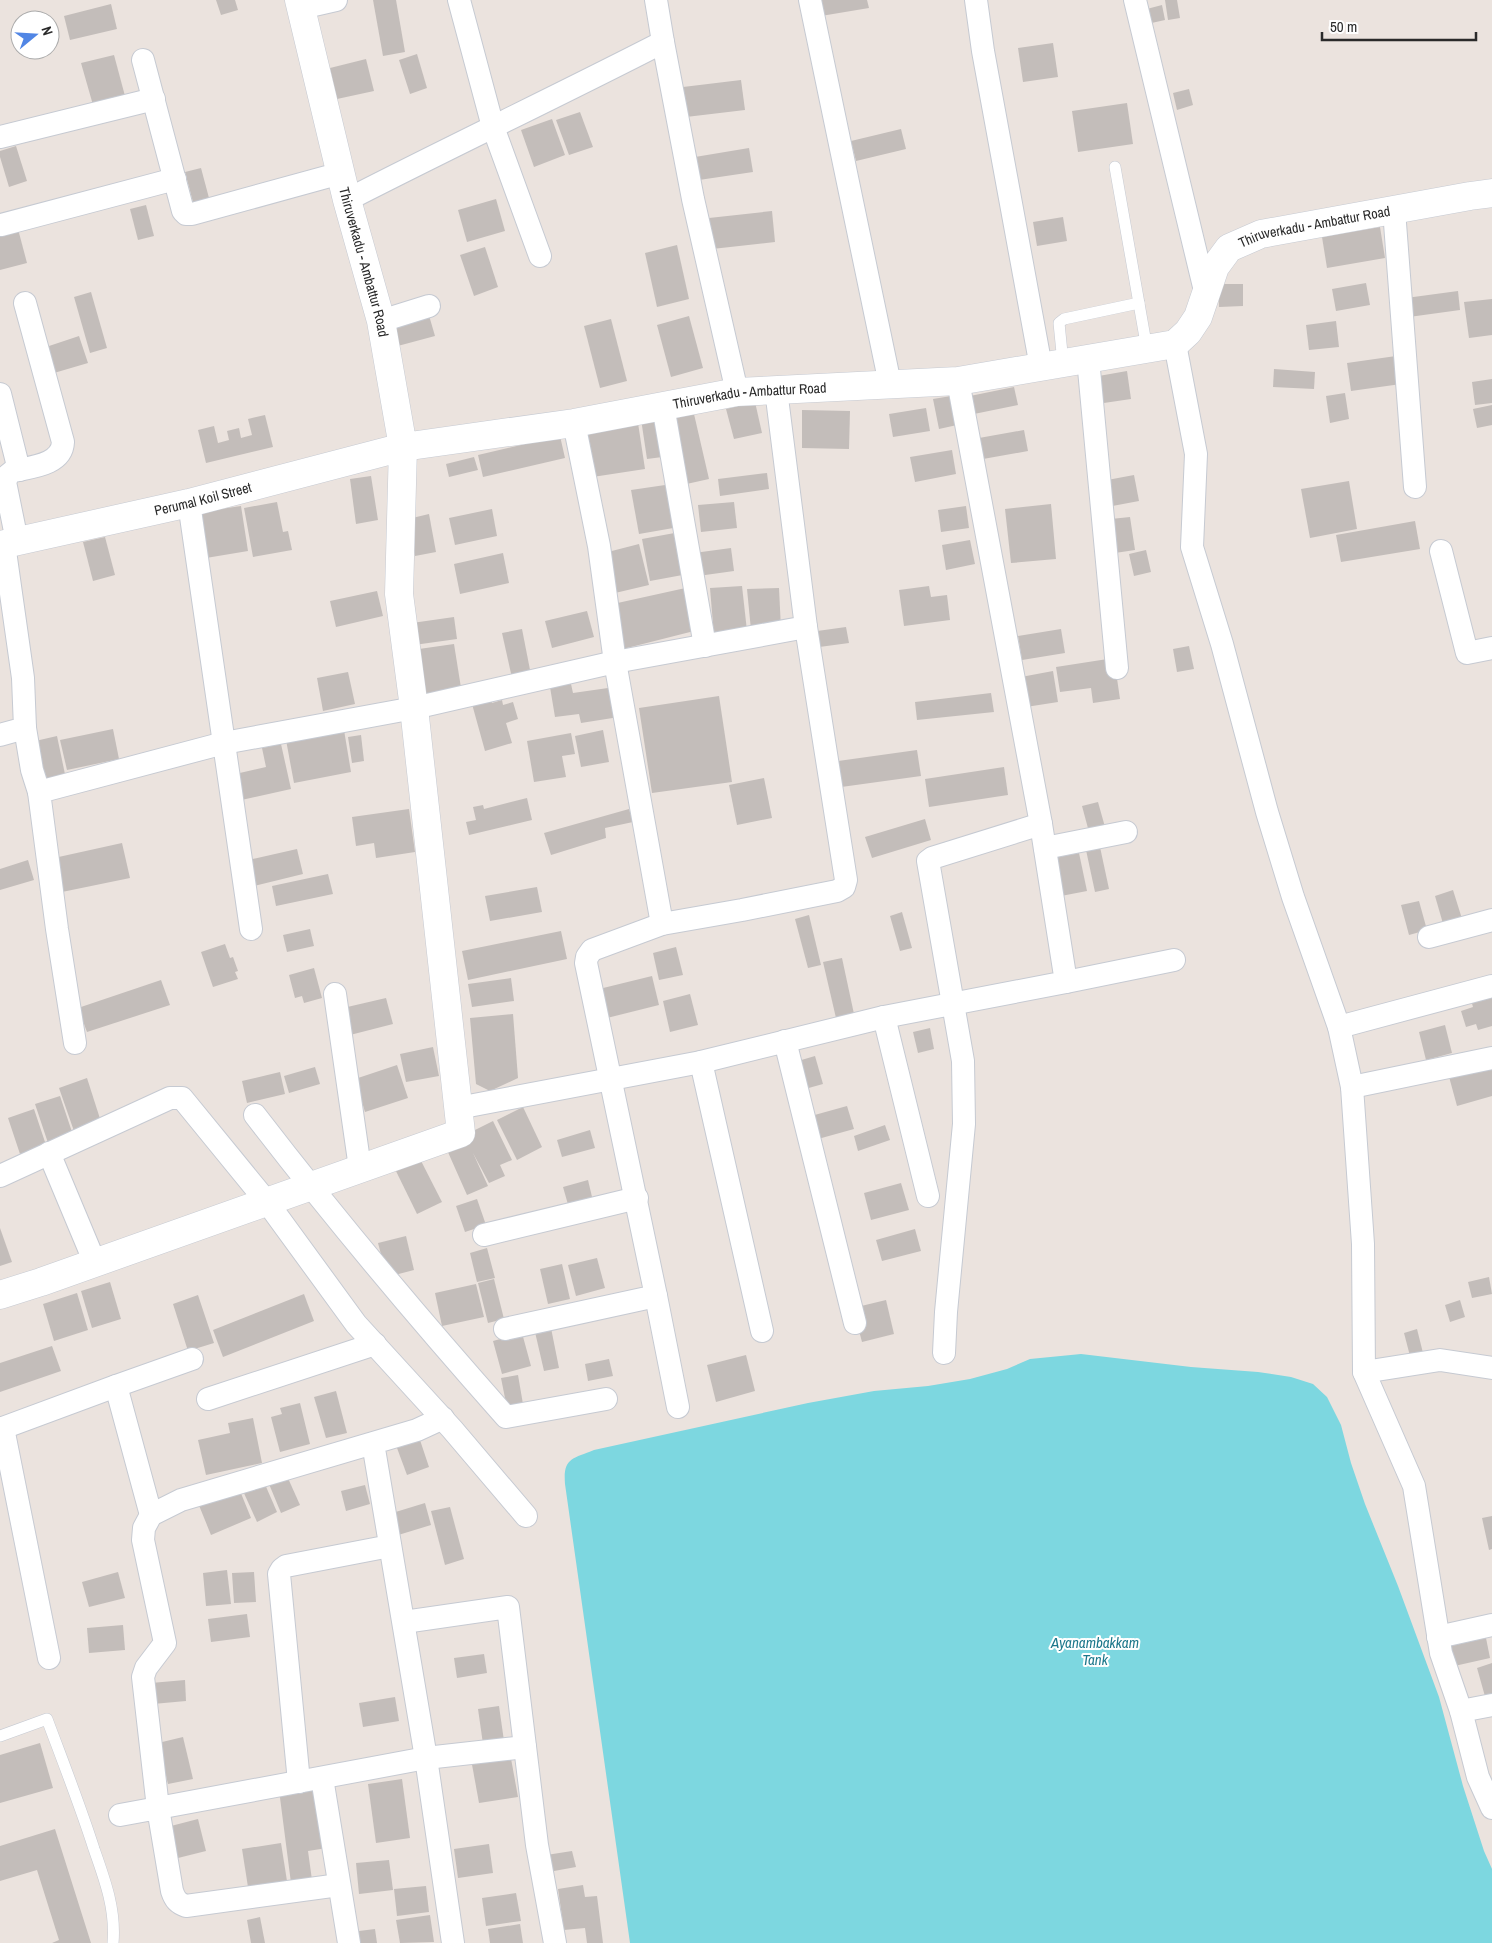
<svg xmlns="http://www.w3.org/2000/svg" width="1492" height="1943" viewBox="0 0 1492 1943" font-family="'Archivo Narrow',sans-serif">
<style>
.water{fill:#7dd7e0}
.building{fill:#c3bdba}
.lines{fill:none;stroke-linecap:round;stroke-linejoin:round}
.service-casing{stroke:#c6cad2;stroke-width:12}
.minor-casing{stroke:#c6cad2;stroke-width:24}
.tertiary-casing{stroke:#c6cad2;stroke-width:29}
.secondary-casing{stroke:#c6cad2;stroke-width:29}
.service{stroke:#fff;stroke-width:11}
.minor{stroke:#fff;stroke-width:22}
.tertiary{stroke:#fff;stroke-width:28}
.secondary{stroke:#fff;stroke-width:28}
.labels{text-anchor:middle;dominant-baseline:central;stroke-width:4;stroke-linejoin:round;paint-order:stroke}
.street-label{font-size:14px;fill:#2a2a2a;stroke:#fff}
.water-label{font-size:15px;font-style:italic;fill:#1d788c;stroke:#fff}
</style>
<rect width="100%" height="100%" fill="#ebe3de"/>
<path class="water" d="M1081 1354 1191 1367 1258 1372 1291 1377 1313 1384 1327 1397 1341 1425 1351 1463 1365 1504 1398 1586 1439 1697 1463 1786 1484 1851 1492 1869V1943H630L565 1484C563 1458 572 1459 594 1450L808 1403 874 1391 928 1386 970 1379 1007 1369 1030 1359Z"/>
<g class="building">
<path d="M216 0H235L238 10 221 15Z"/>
<path d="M373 0H396L405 52 383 56Z"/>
<path d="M819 0H867L869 8 821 16Z"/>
<path d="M1165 0H1177L1180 18 1168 20Z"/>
<path d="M111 4 117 29 70 40 64 16Z"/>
<path d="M1162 5 1165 20 1147 24 1143 10Z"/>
<path d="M1053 43 1058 77 1023 82 1018 48Z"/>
<path d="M417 54 427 88 410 94 399 60Z"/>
<path d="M114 55 125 96 93 105 81 63Z"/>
<path d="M366 59 374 91 337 99 330 68Z"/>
<path d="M741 80 745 110 686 117 683 87Z"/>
<path d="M1189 89 1193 105 1177 110 1173 93Z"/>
<path d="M1127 103 1133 144 1078 152 1072 111Z"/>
<path d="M580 112 593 147 569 155 556 120Z"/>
<path d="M552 119 565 155 534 167 521 130Z"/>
<path d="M901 129 906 149 856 161 851 141Z"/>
<path d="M16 146 27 181 9 187 0 157V151Z"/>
<path d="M749 148 753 172 699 180 695 157Z"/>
<path d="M201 168 209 198 193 202 185 172Z"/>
<path d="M496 199 505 231 467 242 458 210Z"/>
<path d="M146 205 154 236 138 240 130 209Z"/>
<path d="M772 211 775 242 712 249 709 218Z"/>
<path d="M1063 217 1067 241 1037 246 1033 222Z"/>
<path d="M1380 227 1385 258 1327 268 1322 237Z"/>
<path d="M18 229 27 263 0 270V233Z"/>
<path d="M677 245 689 299 657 307 645 253Z"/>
<path d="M485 247 498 287 474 296 460 255Z"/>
<path d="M1366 283 1370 305 1336 311 1332 289Z"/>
<path d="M1218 284H1243V306L1219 307Z"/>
<path d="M1458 291 1460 310 1409 317 1406 298Z"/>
<path d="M91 292 107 348 90 353 74 297Z"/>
<path d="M1492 299V335L1469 338 1464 302Z"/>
<path d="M428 312 435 336 394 347 387 324Z"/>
<path d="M689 316 703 368 671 377 657 325Z"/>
<path d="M611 319 627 381 600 388 584 326Z"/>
<path d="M1336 321 1339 347 1309 350 1306 325Z"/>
<path d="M79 336 88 363 54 373 46 347Z"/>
<path d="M1396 356 1401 384 1351 391 1347 363Z"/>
<path d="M1274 369 1315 372 1314 389 1273 387Z"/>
<path d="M1127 371 1131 399 1097 404 1093 377Z"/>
<path d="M1492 379V403L1475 405 1472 382Z"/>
<path d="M1014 387 1018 405 974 414 970 396Z"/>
<path d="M1345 393 1349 419 1330 423 1326 396Z"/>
<path d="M951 396 957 425 939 429 933 399Z"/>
<path d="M755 402 762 433 734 439 726 409Z"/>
<path d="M1492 405V425L1477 428 1473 409Z"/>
<path d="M926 408 930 431 893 437 889 414Z"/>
<path d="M802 410 850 411 849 449 802 448Z"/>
<path d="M694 414 709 479 682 485 667 420Z"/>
<path d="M265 415 273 447 206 463 198 430 214 426 218 443 229 440 227 431 239 428 241 438 252 435 248 419Z"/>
<path d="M664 415 670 456 647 459 641 419Z"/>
<path d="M638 423 645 469 586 478 579 432Z"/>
<path d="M1024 430 1028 451 983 459 979 438Z"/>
<path d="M560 436 565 458 483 477 478 455Z"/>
<path d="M952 450 956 474 915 482 910 457Z"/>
<path d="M474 457 478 470 449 477 446 464Z"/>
<path d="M767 473 769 489 720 496 718 479Z"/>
<path d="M1134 475 1139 501 1107 507 1102 481Z"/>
<path d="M371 476 378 520 356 524 350 479Z"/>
<path d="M1349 481 1357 529 1310 538 1301 489Z"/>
<path d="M672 484 679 527 639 534 631 490Z"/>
<path d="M277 502 283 532 288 531 292 550 253 557 244 508Z"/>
<path d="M734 502 737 528 701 532 698 505Z"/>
<path d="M1051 504 1056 559 1011 563 1005 509Z"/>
<path d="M241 506 248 551 200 559 193 513Z"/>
<path d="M966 506 969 528 941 532 938 510Z"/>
<path d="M492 509 497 536 455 545 449 518Z"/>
<path d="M429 514 436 552 415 556 408 519Z"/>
<path d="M1130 517 1135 550 1115 553 1111 519Z"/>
<path d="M1415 521 1420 549 1341 562 1336 535Z"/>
<path d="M680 532 688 574 650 581 642 539Z"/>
<path d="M105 537 115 575 93 581 83 542Z"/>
<path d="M970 540 975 564 946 570 942 545Z"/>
<path d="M639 544 649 585 615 593 604 553Z"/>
<path d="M731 548 734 571 698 576 694 553Z"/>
<path d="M1146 550 1151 572 1134 576 1129 554Z"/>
<path d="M503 553 509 583 460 594 454 564Z"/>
<path d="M742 586 747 631 714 636 710 588Z"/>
<path d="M929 586 931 597 947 595 950 620 904 626 899 590Z"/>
<path d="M690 587 698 630 623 649 613 604Z"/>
<path d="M779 588 781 629 751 630 747 589Z"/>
<path d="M377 591 383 616 336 627 330 601Z"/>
<path d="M587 611 594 637 552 648 545 621Z"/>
<path d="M454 617 457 639 414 645 412 623Z"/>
<path d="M846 627 849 643 812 648 810 632Z"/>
<path d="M522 629 531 675 512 678 502 633Z"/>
<path d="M1061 629 1065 653 1022 660 1018 636Z"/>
<path d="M454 644 462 694 426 699 419 649Z"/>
<path d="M1189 646 1194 669 1177 672 1173 649Z"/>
<path d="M1114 658 1120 699 1093 703 1091 688 1060 692 1056 667Z"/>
<path d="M1053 671 1058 702 1026 707 1021 677Z"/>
<path d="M348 672 355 704 323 711 317 678Z"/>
<path d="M571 684 573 693 615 687 619 717 581 723 579 714 555 717 550 687Z"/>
<path d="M991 693 994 712 917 720 915 702Z"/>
<path d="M719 696 732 782 652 793 639 708Z"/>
<path d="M491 699 492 703 502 700 503 705 513 702 518 719 506 723 512 743 485 751 472 704Z"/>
<path d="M113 729 119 759 67 770 60 740Z"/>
<path d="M344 730 351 772 294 783 286 740Z"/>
<path d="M603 730 609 762 581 767 575 736Z"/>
<path d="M571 733 575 754 562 756 566 777 534 782 527 741Z"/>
<path d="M361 735 364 761 352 763 348 737Z"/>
<path d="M57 736 66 779 40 784 31 742Z"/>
<path d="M281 744 291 789 237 801 231 775 266 767 262 748Z"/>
<path d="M917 750 921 776 834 788 831 762Z"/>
<path d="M1004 767 1008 795 929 807 925 779Z"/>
<path d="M764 778 772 818 737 825 729 785Z"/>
<path d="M527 798 532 820 469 835 466 822 476 820 473 807 483 805 484 809Z"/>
<path d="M1098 802 1105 827 1089 832 1082 806Z"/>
<path d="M409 809 415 852 376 858 374 843 356 846 352 817Z"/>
<path d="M629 809 633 822 605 828 606 838 551 855 544 833Z"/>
<path d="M925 819 931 840 872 858 865 837Z"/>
<path d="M122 843 130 878 62 892 54 858Z"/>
<path d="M1100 847 1109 889 1095 892 1086 850Z"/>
<path d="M297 849 303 874 254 886 248 860Z"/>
<path d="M1079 853 1087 891 1061 896 1053 858Z"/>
<path d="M28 860 34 880 0 890V869Z"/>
<path d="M328 874 333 894 276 906 272 886Z"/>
<path d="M537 887 542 912 490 921 485 896Z"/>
<path d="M1453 890 1463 922 1444 927 1435 896Z"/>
<path d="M1419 901 1427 930 1409 935 1401 905Z"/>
<path d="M902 912 912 948 900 951 890 916Z"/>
<path d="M809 915 821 965 808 968 795 919Z"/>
<path d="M310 929 314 946 287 952 283 935Z"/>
<path d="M561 931 567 959 468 980 462 951Z"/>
<path d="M225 944 230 958 233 957 238 971 235 972 238 979 213 987 201 952Z"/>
<path d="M676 947 683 975 659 980 653 953Z"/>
<path d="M842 958 854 1014 836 1018 823 962Z"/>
<path d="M314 968 322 998 304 1003 302 996 295 998 289 975Z"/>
<path d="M652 976 659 1005 603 1019 595 990Z"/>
<path d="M511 978 514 1001 472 1007 468 984Z"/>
<path d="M161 980 170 1005 87 1032 78 1008Z"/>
<path d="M690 994 698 1025 670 1032 663 1001Z"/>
<path d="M1492 995V1026L1478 1030 1476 1024 1466 1027 1461 1011 1473 1007 1471 1000Z"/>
<path d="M386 998 393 1024 350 1035 343 1008Z"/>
<path d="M513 1014 518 1078 490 1091 476 1084 470 1018Z"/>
<path d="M1445 1025 1452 1053 1426 1060 1419 1032Z"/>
<path d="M930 1028 934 1049 918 1053 913 1032Z"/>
<path d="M433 1047 439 1076 406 1082 400 1054Z"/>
<path d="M815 1056 823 1084 805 1089 798 1061Z"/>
<path d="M1492 1061V1096L1457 1106 1448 1073Z"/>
<path d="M397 1065 408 1098 365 1112 355 1079Z"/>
<path d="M315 1067 320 1084 289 1093 284 1076Z"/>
<path d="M280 1072 285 1094 247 1103 242 1081Z"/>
<path d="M87 1078 102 1125 75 1134 59 1088Z"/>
<path d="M60 1096 74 1138 49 1146 35 1104Z"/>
<path d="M847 1106 854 1129 818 1139 811 1116Z"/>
<path d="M523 1107 542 1147 517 1160 497 1120Z"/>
<path d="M34 1109 46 1145 20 1154 8 1118Z"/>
<path d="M493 1121 512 1160 500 1165 505 1176 489 1183 473 1153 488 1186 467 1195 447 1150 465 1135Z"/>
<path d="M885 1125 890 1140 858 1151 854 1136Z"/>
<path d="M590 1130 595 1148 562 1157 557 1140Z"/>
<path d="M418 1155 442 1202 417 1214 394 1167Z"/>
<path d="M588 1180 593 1201 569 1208 563 1187Z"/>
<path d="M901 1183 909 1210 871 1220 864 1193Z"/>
<path d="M477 1199 486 1225 465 1232 456 1206Z"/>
<path d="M0 1228 12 1262 0 1266Z"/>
<path d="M915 1229 921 1251 882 1261 876 1240Z"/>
<path d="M406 1236 414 1270 387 1277 378 1243Z"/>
<path d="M487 1248 495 1278 477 1282 470 1253Z"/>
<path d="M597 1258 605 1288 576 1296 568 1265Z"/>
<path d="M562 1264 570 1299 548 1304 540 1269Z"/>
<path d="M1489 1277 1492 1294 1472 1298 1468 1282Z"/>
<path d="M494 1279 504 1319 488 1323 478 1283Z"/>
<path d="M110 1282 121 1319 92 1328 81 1291Z"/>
<path d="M476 1284 484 1317 442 1326 435 1293Z"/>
<path d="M77 1293 88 1330 54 1341 43 1304Z"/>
<path d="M304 1294 314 1321 223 1357 213 1330Z"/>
<path d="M198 1295 214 1343 188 1351 173 1304Z"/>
<path d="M886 1300 894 1334 862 1342 853 1308Z"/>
<path d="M1460 1300 1465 1317 1450 1322 1445 1305Z"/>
<path d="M551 1328 559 1368 544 1371 535 1332Z"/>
<path d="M1417 1329 1423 1353 1410 1356 1404 1333Z"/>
<path d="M522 1333 531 1366 502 1374 493 1341Z"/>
<path d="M52 1346 61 1371 0 1392V1363Z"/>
<path d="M746 1355 755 1391 716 1402 707 1365Z"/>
<path d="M609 1359 613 1376 588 1381 585 1364Z"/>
<path d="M518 1375 524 1410 508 1413 501 1378Z"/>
<path d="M336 1391 347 1433 326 1438 314 1397Z"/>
<path d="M300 1403 310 1444 280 1452 271 1417 282 1414 280 1408Z"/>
<path d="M253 1418 262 1463 206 1475 198 1440 230 1433 228 1423Z"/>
<path d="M420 1440 429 1467 407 1475 397 1448Z"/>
<path d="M287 1476 300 1505 281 1513 269 1484Z"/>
<path d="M264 1482 277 1512 257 1522 243 1491Z"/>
<path d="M365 1485 370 1504 346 1511 341 1491Z"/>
<path d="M238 1486 251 1518 211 1535 198 1503Z"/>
<path d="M425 1503 431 1525 395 1536 389 1514Z"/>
<path d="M450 1507 464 1559 445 1565 431 1511Z"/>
<path d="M1492 1516V1549L1489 1550 1482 1518Z"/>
<path d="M227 1570 231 1604 206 1606 203 1573Z"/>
<path d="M118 1572 125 1598 89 1607 82 1582Z"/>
<path d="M254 1572 256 1602 234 1603 232 1573Z"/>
<path d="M247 1614 250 1637 211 1642 208 1619Z"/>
<path d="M123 1625 125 1650 89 1653 87 1628Z"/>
<path d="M1486 1638 1490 1658 1450 1667 1446 1647Z"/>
<path d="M484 1654 487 1673 457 1678 454 1658Z"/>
<path d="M1492 1663V1698L1486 1700 1477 1668Z"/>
<path d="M185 1680 186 1701 153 1704 151 1683Z"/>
<path d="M395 1697 399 1721 363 1727 359 1703Z"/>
<path d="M499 1706 504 1741 483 1744 478 1709Z"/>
<path d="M183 1737 193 1779 168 1784 158 1743Z"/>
<path d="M40 1743 53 1788 0 1803V1755Z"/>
<path d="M510 1753 518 1797 479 1803 471 1759Z"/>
<path d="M402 1779 410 1838 376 1843 368 1784Z"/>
<path d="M318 1785 327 1848 308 1851 312 1880 291 1883 279 1790Z"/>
<path d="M198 1819 206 1851 178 1858 171 1826Z"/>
<path d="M55 1829 91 1943H52L59 1940 37 1870 0 1881V1846Z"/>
<path d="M281 1843 287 1881 248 1887 242 1849Z"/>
<path d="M489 1844 493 1873 458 1878 454 1849Z"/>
<path d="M572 1851 576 1867 543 1873 540 1856Z"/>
<path d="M389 1860 393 1890 359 1894 356 1863Z"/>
<path d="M583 1885 585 1897 597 1896 603 1943H587L585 1928 564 1930 558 1889Z"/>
<path d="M426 1886 429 1912 397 1916 394 1889Z"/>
<path d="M516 1893 521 1921 486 1926 482 1898Z"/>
<path d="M430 1915 434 1942 400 1943 396 1920Z"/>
<path d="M260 1917 265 1943H251L247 1920Z"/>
<path d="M520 1924 523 1943H490L488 1929Z"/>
<path d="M375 1929 377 1943H352L351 1932Z"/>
</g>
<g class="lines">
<g class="service-casing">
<g id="service">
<path d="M1115 167 1147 349"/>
<path d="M1063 363 1059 323 1064 319 1139 303"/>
<path d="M0 1736 47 1719C63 1762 80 1805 94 1849 105 1880 116 1910 113 1943"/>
</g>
</g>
<g class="minor-casing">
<g id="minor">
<path d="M459 0 493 127 540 256"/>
<path d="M810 0 890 384"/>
<path d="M976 0 983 51 1041 367"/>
<path d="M1135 0 1206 295"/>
<path d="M301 8 336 0"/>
<path d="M663 42 693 199 737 392"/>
<path d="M143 60 183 211 186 214H192L341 173"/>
<path d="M0 137 154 99"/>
<path d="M347 200C452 146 558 96 663 42L656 0"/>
<path d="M1394 210 1415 487"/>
<path d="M1 225 175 179"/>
<path d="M381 321 429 306"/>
<path d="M1175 344 1196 454 1192 547 1222 644 1267 812 1293 897 1339 1027 1352 1087 1363 1244 1364 1372 1414 1486 1441 1653 1461 1711 1478 1777 1492 1808"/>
<path d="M1088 359 1117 668"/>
<path d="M0 394 19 470"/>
<path d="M663 406 705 646"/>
<path d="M574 423 599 546 615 662 662 924"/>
<path d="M189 503 251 929"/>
<path d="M17 541 5 482 8 475 13 471C31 467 62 465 63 442L25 303"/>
<path d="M1441 551 1467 653 1492 648"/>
<path d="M25 728 32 770 39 792"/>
<path d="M0 735 25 728 23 678 4 544"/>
<path d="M1045 848 1126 832"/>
<path d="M1429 937 1492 920"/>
<path d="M1066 982 1174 960"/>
<path d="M335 994 360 1168"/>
<path d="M884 1017 928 1196"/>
<path d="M1339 1027 1492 986"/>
<path d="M785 1041 855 1323"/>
<path d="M75 1043 57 929 39 792 224 743 414 708 615 662 806 627"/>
<path d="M701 1062 762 1331"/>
<path d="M1352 1087 1492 1058"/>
<path d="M458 1108 701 1062 884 1017 1066 982 1041 824 958 381"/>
<path d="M255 1115C335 1219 419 1319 506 1417L606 1399"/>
<path d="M49 1153 95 1263"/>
<path d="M0 1176 170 1098H182L267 1202 356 1324 452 1429 526 1516"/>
<path d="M484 1235 637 1198"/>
<path d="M656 1296 678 1407"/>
<path d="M505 1329 656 1296 586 963 587 957 592 950 662 924 742 910 837 891 844 887 846 880 806 627 776 390"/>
<path d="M944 1353 946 1312 964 1124 963 1061 928 861 932 858 1041 824"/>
<path d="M1364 1372 1440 1360 1492 1368"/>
<path d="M116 1386 192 1359"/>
<path d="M208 1399 375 1344"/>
<path d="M3 1428 49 1658"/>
<path d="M0 1429 116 1386 151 1515"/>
<path d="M373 1443 426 1758 158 1808 143 1677 146 1668 165 1643 143 1540 144 1528 151 1515 181 1500 417 1430 443 1418"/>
<path d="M404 1622 508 1607 537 1845 555 1943"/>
<path d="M1438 1637 1492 1625"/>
<path d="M1461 1711 1492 1705"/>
<path d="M322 1778 349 1943"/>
<path d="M299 1782 279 1574 282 1569 286 1566 390 1546"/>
<path d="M120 1815 158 1808 172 1891C175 1900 178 1903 186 1906L339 1885"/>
<path d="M453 1943 426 1758 525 1747"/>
</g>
</g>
<g class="tertiary-casing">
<g id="tertiary">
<path id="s1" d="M0 545 189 503 403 447 399 594 414 708 461 1133 41 1282 0 1295"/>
</g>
</g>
<g class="secondary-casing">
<g id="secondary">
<path id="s2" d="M299 0 347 200 381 321 403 447 574 423 737 392 958 381 1175 344 1188 332 1198 317 1215 267 1229 248 1261 234 1470 196 1492 193"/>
</g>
</g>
<use href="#service" class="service"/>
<use href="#minor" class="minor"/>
<use href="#tertiary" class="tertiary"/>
<use href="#secondary" class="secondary"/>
</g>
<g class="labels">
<g class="street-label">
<text stroke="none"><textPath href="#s2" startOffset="1440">Thiruverkadu - Ambattur Road</textPath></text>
<text stroke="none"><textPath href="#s2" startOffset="270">Thiruverkadu - Ambattur Road</textPath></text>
<text stroke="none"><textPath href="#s2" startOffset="810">Thiruverkadu - Ambattur Road</textPath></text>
<text stroke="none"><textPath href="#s1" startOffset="208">Perumal Koil Street</textPath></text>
</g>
<g class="water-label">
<text x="1095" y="1642">Ayanambakkam<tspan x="1095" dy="17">Tank</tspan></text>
</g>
</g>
<g transform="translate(35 35) rotate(72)"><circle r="24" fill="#ffffff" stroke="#aaaaaa"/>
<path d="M0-4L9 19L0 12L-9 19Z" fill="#5186e5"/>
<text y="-8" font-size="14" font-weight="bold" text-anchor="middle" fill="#2a2a2a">N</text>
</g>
<path d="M1322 32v8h154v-8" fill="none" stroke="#2a2a2a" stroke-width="2.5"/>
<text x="1330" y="32" font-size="15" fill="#2a2a2a" stroke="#ffffff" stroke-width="4" paint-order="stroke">50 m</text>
</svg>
